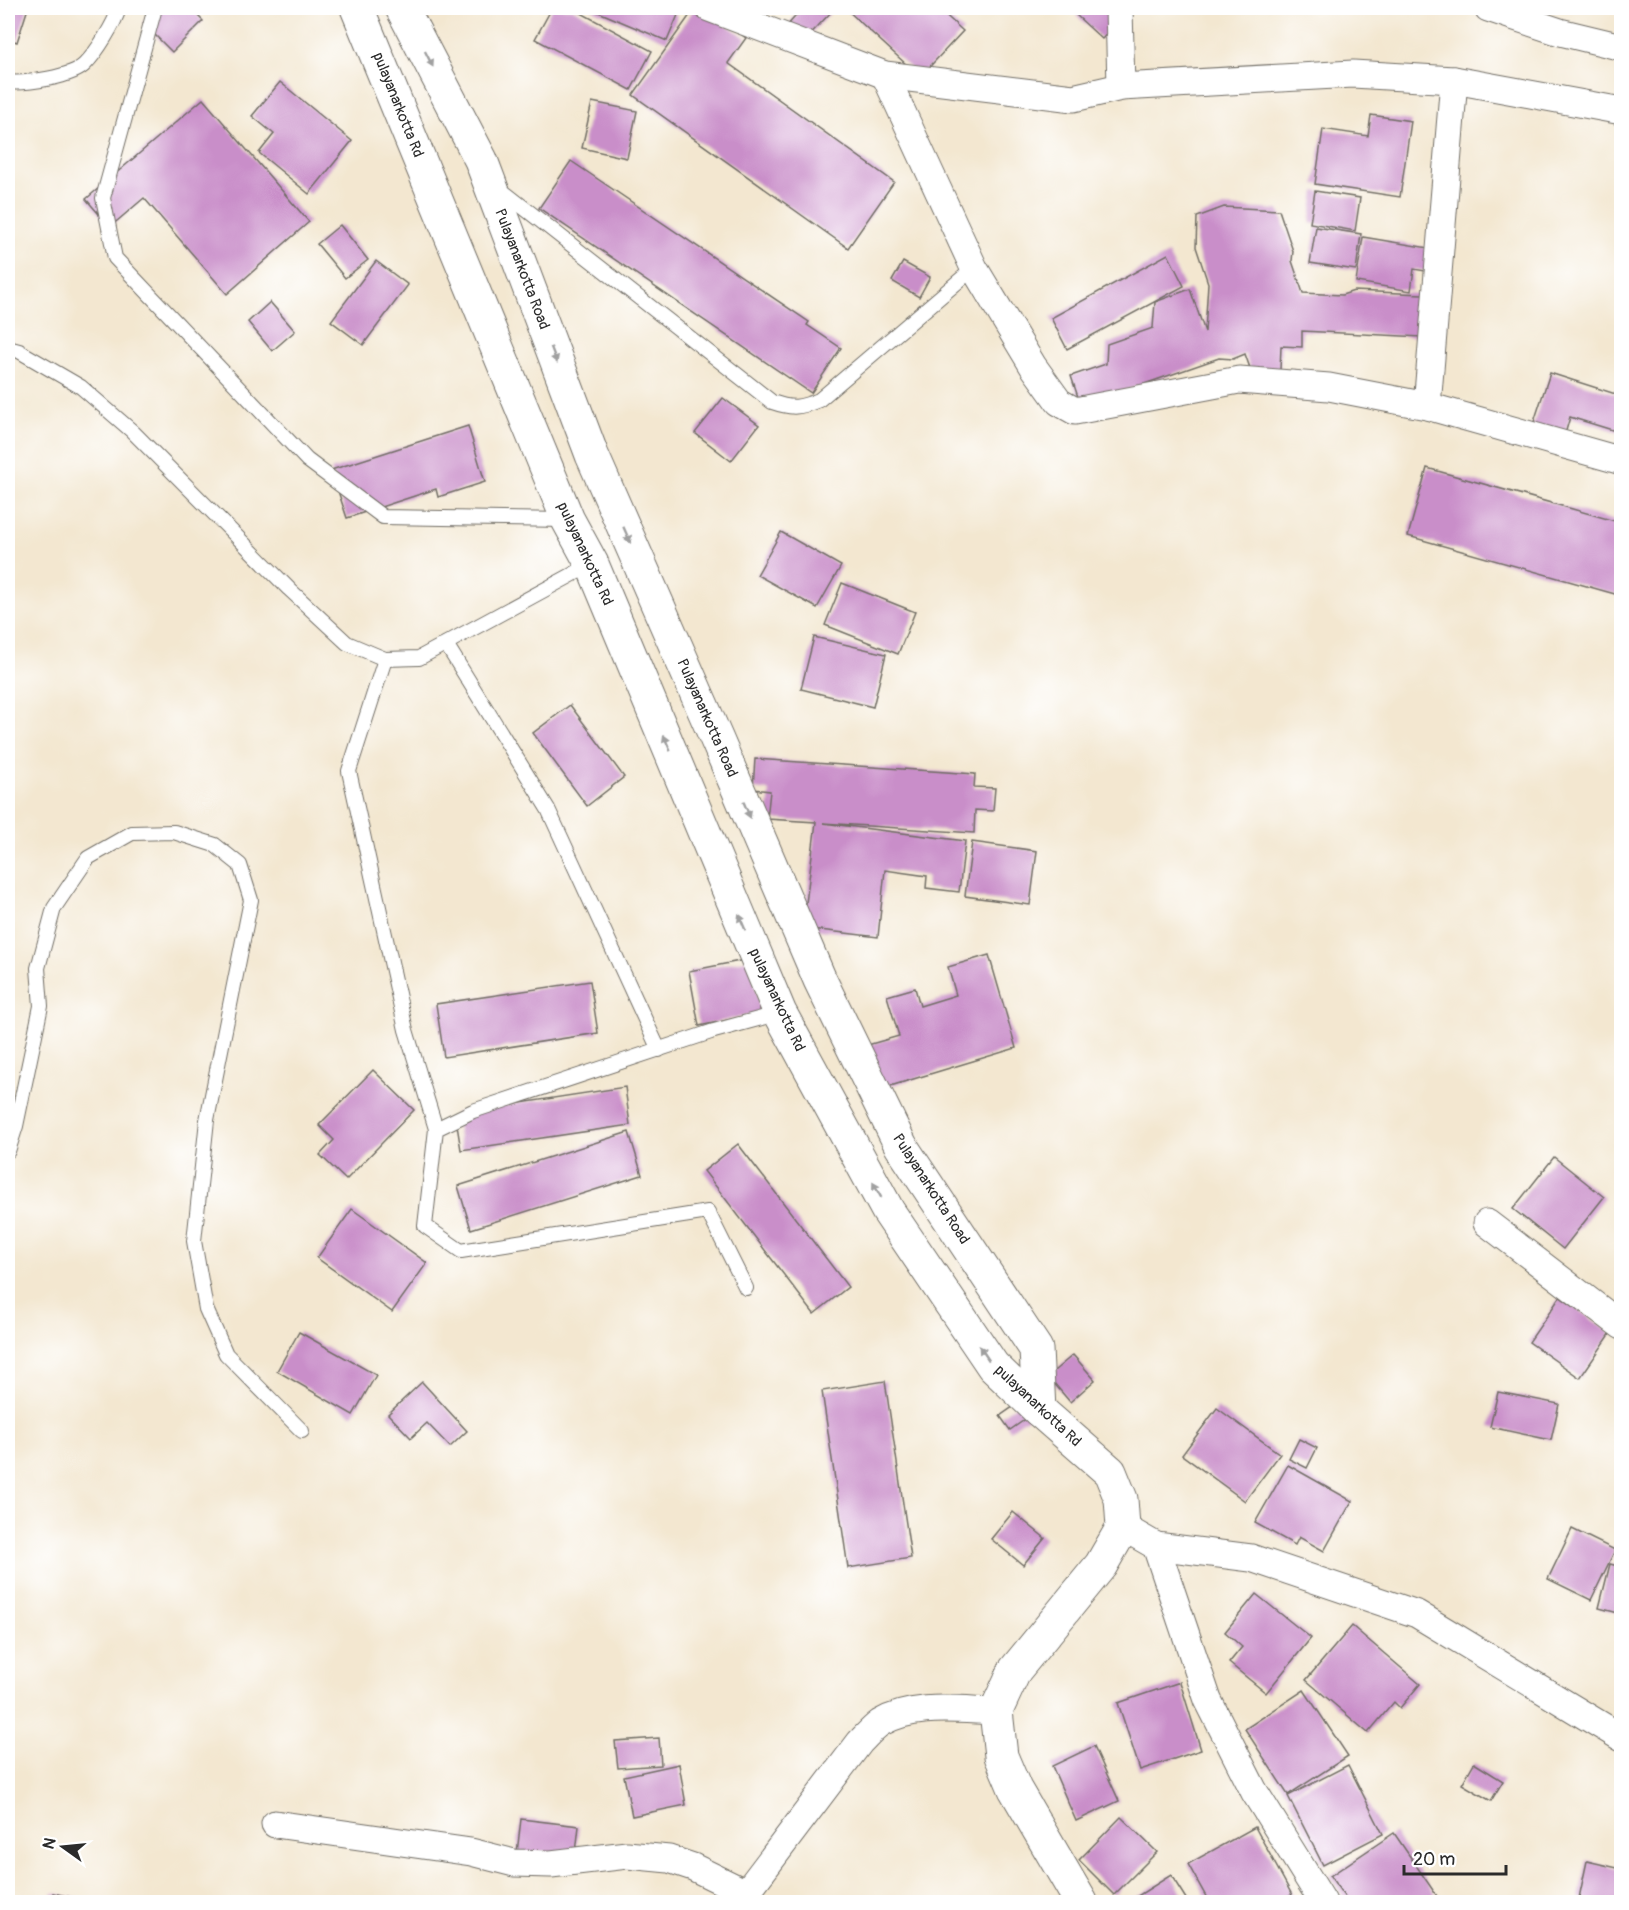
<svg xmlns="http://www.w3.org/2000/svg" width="1629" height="1910" viewBox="0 0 1629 1910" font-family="Pangolin,sans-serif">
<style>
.building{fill:#c98ec9}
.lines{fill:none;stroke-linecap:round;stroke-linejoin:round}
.service-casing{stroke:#716d65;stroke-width:16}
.minor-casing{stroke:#716d65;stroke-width:29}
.tertiary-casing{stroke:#716d65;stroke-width:35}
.service{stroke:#fff;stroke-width:14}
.minor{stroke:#fff;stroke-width:27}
.tertiary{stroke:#fff;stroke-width:33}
.oneway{fill:#a0a0a0}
.labels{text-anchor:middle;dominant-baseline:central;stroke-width:4.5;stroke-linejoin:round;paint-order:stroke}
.street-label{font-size:15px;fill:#2b2b2b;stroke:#fff}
</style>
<rect width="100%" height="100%" fill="#fff"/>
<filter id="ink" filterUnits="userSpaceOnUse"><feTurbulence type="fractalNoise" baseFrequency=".0167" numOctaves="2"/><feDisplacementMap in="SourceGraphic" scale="12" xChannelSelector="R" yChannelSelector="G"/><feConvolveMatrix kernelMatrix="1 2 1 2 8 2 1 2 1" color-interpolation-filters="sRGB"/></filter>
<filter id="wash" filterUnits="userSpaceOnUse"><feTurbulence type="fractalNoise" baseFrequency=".008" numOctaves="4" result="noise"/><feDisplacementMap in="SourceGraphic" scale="24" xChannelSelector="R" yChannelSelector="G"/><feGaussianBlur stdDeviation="1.35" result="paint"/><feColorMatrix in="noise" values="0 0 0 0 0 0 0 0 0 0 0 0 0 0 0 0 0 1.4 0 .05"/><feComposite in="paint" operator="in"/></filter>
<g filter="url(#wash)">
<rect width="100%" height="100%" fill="#f3e7d0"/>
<g id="blocks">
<g class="building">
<path d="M8 8H28L17 42 8 39Z"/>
<path d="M158 8H190L203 21 172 52 143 23Z"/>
<path d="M552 8H572L652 51 631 90 535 39Z"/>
<path d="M589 8H661L678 15 667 41Z"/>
<path d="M695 8H702L746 38 728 63 894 182 848 248 633 95Z"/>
<path d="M803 8H835L802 43 785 28Z"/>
<path d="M845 8H938L963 31 920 77Z"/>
<path d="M1082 8H1102L1118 22 1102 39 1076 15Z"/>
<path d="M280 82 352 141 309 194 259 153 274 134 252 116Z"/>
<path d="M203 99 309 222 227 294 144 198 110 227 86 199Z"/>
<path d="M592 102 637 111 627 158 582 148Z"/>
<path d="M1371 115 1411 121 1400 197 1315 184 1323 129 1368 136Z"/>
<path d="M571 161 809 322 807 325 841 348 811 393 539 208Z"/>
<path d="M1315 191 1360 198 1355 231 1310 223Z"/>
<path d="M1224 207 1279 210 1293 251 1292 261 1303 293 1342 295 1354 291 1445 295 1443 338 1302 331V347L1281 346 1280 370 1250 368 1245 354 1233 359 1219 358 1081 406 1071 376 1106 364 1107 344 1153 328 1155 302 1190 289 1205 332 1208 283 1196 247 1197 217Z"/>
<path d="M340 225 368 260 345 278 317 244Z"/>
<path d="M1316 227 1361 234 1356 270 1310 263Z"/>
<path d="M1363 237 1447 251 1443 274 1414 269 1411 291 1356 282Z"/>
<path d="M1168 254 1184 286 1067 349 1051 318Z"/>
<path d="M376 261 408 285 363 345 331 321Z"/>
<path d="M903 262 930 277 919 297 892 281Z"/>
<path d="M270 302 295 331 272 351 248 322Z"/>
<path d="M1550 373 1622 396V433L1570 417 1563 441 1531 431Z"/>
<path d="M723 398 759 425 731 461 695 433Z"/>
<path d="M468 426 485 482 438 497 436 489 347 518 331 470Z"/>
<path d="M1427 468 1622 523V596L1408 536Z"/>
<path d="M781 532 841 566 817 608 757 575Z"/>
<path d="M842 583 915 612 898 654 825 625Z"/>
<path d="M814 637 886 654 873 707 801 689Z"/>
<path d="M570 705 624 777 587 806 533 733Z"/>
<path d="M755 759 975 774 974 787 995 788 993 811 975 810 974 833 823 823 965 841 959 892 926 888 927 876 885 870 878 937 803 928 816 822 767 819 770 791 753 789Z"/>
<path d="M972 842 1037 851 1030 905 965 896Z"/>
<path d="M989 955 1016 1048 877 1090 864 1046 899 1036 887 996 915 988 920 1006 956 995 948 967Z"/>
<path d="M750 959 761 1013 699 1026 689 971Z"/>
<path d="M590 981 598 1033 444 1057 436 1004Z"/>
<path d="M373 1070 414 1110 346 1180 320 1155 334 1140 319 1125Z"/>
<path d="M625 1087 630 1125 461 1150 455 1113Z"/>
<path d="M629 1132 642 1175 471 1229 458 1186Z"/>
<path d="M738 1144 848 1287 814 1314 704 1171Z"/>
<path d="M1554 1157 1604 1197 1563 1249 1513 1209Z"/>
<path d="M352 1209 427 1263 392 1312 317 1258Z"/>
<path d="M1560 1297 1611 1333 1580 1378 1529 1342Z"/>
<path d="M299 1332 376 1375 353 1415 277 1371Z"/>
<path d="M1073 1355 1095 1380 1070 1402 1048 1376Z"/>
<path d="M885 1381 911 1558 848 1568 822 1391Z"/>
<path d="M422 1382 467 1431 450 1447 427 1423 411 1438 388 1414Z"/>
<path d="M1040 1388 1050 1402 1010 1430 1000 1416Z"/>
<path d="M1498 1392 1559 1404 1551 1440 1490 1427Z"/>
<path d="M1217 1408 1280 1454 1245 1501 1182 1455Z"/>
<path d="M1299 1439 1317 1448 1307 1468 1289 1459Z"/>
<path d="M1288 1465 1352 1501 1324 1551 1299 1537 1295 1545 1255 1523Z"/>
<path d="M1013 1512 1045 1538 1023 1565 991 1539Z"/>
<path d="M1572 1529 1615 1550 1591 1600 1548 1579Z"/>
<path d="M1610 1564 1622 1567V1614L1599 1608Z"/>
<path d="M1256 1594 1311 1638 1266 1693 1229 1663 1242 1647 1225 1632Z"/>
<path d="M1352 1626 1420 1684 1400 1708 1394 1702 1368 1733 1306 1680Z"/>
<path d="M1180 1682 1201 1750 1140 1770 1118 1703Z"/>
<path d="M1304 1690 1348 1756 1288 1795 1245 1729Z"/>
<path d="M659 1738 661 1765 618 1768 615 1741Z"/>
<path d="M1094 1746 1119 1801 1076 1821 1052 1766Z"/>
<path d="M1474 1763 1503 1781 1491 1801 1462 1784Z"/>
<path d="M679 1764 686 1805 632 1816 624 1776Z"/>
<path d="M1348 1765 1383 1834 1323 1865 1288 1796Z"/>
<path d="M1121 1817 1157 1852 1114 1895 1079 1860Z"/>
<path d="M521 1819 579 1826 575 1861 517 1853Z"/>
<path d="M1255 1827 1292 1895 1279 1902H1209L1188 1864Z"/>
<path d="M1394 1833 1441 1902H1348L1330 1876Z"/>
<path d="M1587 1861 1622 1869V1902H1597L1579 1898Z"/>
<path d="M1171 1875 1188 1902H1128Z"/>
<path d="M53 1893 93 1902H51Z"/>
</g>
</g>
</g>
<g filter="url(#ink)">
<use href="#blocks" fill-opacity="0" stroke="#716d65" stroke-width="1.5"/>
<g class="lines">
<g class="service-casing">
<g id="service">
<path d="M155 8 103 198 115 258 307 460 383 517 567 520"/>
<path d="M8 82C25 84 73 77 85 64 97 52 115 23 119 8"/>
<path d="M500 189 772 402C792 409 800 408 819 400L974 268"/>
<path d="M8 348 19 351 81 387 132 431 289 589 347 643 385 659 419 658 592 564"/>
<path d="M446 644 548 809 659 1050"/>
<path d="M385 659 349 771 406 1030 436 1129"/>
<path d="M8 1151 16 1126 41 1006 38 968 54 908 88 858 132 833 174 832 215 845 240 865 251 900 207 1120 194 1241 206 1309 226 1354 302 1431"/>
<path d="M746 1288 708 1212 461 1251 425 1226 436 1129 473 1111 714 1031 780 1013"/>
</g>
</g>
<g class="minor-casing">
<g id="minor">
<path d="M709 8 885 75 1073 98 1121 87 1353 74 1454 80 1622 111"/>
<path d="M1119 8 1121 87"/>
<path d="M1488 8 1560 32 1622 47"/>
<path d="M885 75 974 268 1033 366 1059 402 1075 411 1239 380 1329 387 1427 406 1622 461"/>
<path d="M1427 406 1454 80"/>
<path d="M1487 1223 1622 1326"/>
<path d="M1123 1527 1156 1546 1208 1700 1254 1791 1323 1902"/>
<path d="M1156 1546 1251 1558 1417 1614 1622 1738"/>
<path d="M275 1824 471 1852 514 1863 551 1864 627 1855 669 1859 693 1867 746 1893"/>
<path d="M739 1902 860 1742C866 1736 873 1728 880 1723 913 1703 959 1710 996 1711"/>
</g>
</g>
<g class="tertiary-casing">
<g id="tertiary">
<path d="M357 8 568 520 592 564 780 1013 888 1211 993 1366 1039 1410 1110 1472 1121 1499 1123 1527 1101 1565 1015 1670 996 1711 1001 1756 1015 1789 1081 1902"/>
<path d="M402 8 481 160 592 455 717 740 820 980 901 1146 1036 1349 1039 1410"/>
</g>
</g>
<use href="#service" class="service"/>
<use href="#minor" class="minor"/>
<use href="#tertiary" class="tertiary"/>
</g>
<defs><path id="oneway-solid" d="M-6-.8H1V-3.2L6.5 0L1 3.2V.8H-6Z" transform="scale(1.5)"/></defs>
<g class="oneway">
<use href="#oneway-solid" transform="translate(429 59) rotate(63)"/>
<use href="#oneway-solid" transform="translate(554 355) rotate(69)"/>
<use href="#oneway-solid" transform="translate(627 535) rotate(66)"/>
<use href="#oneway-solid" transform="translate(667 743) rotate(-113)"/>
<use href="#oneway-solid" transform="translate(747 810) rotate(67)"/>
<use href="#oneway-solid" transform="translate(742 922) rotate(-113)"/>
<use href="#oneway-solid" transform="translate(877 1190) rotate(-119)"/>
<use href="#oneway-solid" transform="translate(984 1353) rotate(-124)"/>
</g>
</g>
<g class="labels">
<g class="street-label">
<text transform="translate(398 105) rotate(68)">pulayanarkotta Rd</text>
<text transform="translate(522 269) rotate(69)">Pulayanarkotta Road</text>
<text transform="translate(585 554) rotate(65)">pulayanarkotta Rd</text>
<text transform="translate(707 718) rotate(66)">Pulayanarkotta Road</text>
<text transform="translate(777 1000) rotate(65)">pulayanarkotta Rd</text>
<text transform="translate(931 1189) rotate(57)">Pulayanarkotta Road</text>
<text transform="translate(1038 1406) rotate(43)">pulayanarkotta Rd</text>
</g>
</g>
<rect width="1629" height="1910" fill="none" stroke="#fff" stroke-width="30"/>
<g transform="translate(63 1847) rotate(285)" stroke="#ffffff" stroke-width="4.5" paint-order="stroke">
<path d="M0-4.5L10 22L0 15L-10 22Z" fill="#2b2b2b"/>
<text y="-9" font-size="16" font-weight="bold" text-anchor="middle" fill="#2b2b2b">N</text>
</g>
<path d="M1404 1865v9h102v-9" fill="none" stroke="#2b2b2b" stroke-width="3"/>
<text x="1413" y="1865" font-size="18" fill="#2b2b2b" stroke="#ffffff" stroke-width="4.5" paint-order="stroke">20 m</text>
</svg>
